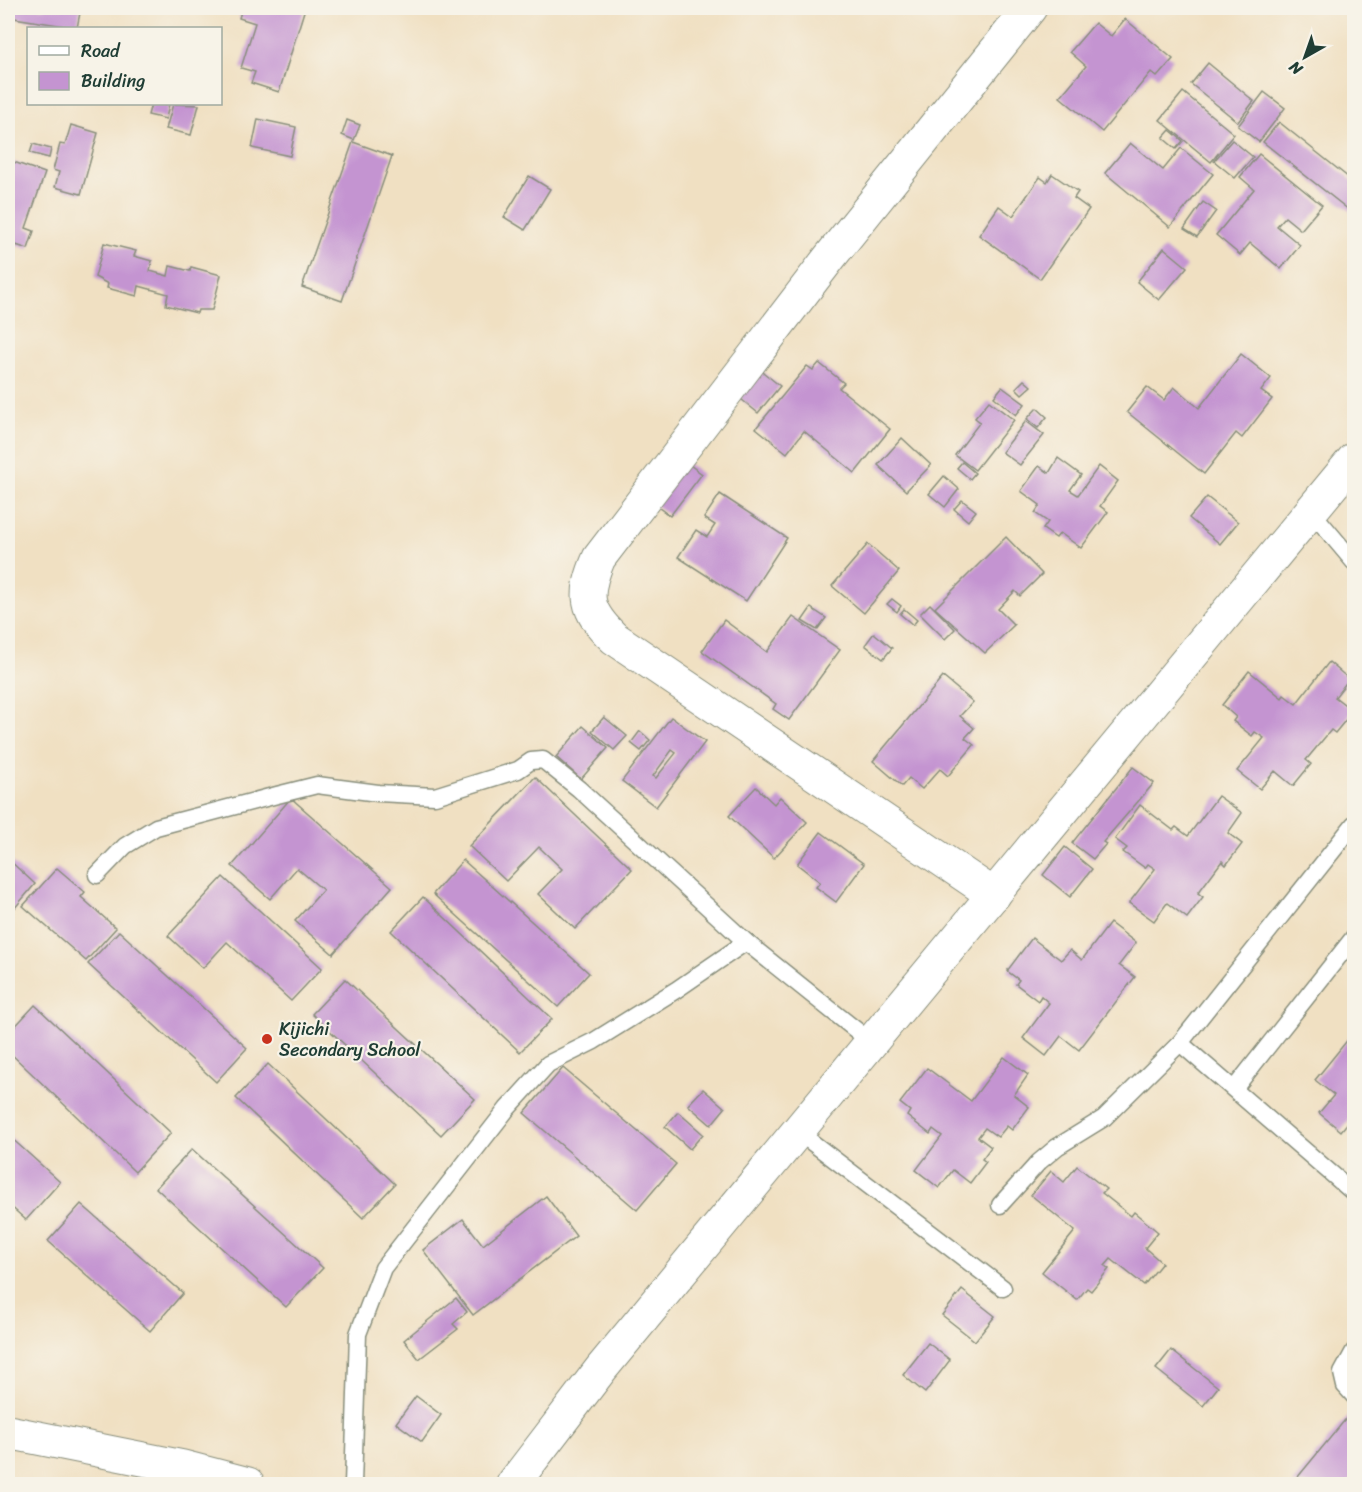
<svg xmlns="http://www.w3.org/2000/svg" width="1362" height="1492" viewBox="0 0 1362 1492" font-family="Sriracha,sans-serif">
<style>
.building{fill:#c494d1;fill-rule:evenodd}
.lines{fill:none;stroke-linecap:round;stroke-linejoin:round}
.service-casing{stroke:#888e7b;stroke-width:19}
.minor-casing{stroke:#888e7b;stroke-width:35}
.tertiary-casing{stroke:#888e7b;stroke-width:35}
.service{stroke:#fff;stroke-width:16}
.minor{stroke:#fff;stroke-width:33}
.tertiary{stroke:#fff;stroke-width:33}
.poi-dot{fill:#c8321e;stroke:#f7f3e8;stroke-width:2}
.labels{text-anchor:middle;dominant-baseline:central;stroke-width:4.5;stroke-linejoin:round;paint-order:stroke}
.poi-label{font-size:18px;fill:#1f3d34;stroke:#f7f3e8;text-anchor:start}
</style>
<rect width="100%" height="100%" fill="#f7f3e8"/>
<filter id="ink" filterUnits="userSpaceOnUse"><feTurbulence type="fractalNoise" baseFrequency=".0167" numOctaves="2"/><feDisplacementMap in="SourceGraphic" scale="12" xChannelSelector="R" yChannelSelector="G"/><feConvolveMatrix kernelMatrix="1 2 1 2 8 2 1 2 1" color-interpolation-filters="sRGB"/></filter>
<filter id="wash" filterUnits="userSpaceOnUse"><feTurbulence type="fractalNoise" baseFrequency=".008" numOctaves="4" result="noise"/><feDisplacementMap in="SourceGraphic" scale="24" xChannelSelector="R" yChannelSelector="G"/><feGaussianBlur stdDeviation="1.35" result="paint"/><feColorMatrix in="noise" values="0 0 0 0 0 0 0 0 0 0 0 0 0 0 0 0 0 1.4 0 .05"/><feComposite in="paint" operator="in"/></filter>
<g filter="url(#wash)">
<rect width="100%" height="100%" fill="#f0e0c2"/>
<g id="blocks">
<g class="building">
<path d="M8 8H81L77 28 8 17Z"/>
<path d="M242 8H305L279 92 251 83 255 72 241 68 255 23 239 18Z"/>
<path d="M1125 19 1173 59 1157 77 1151 72 1102 132 1060 97 1086 66 1070 52 1095 23 1111 36Z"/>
<path d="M1208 63 1254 101 1238 122 1191 84Z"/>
<path d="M1183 92 1234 134 1211 162 1160 120Z"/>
<path d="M1264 92 1285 108 1259 142 1238 126Z"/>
<path d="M151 104H169L166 119 148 115Z"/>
<path d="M173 104 199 105 191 135 166 129Z"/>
<path d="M258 119 296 127 290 156 252 148Z"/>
<path d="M347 120 360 125 354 140 342 135Z"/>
<path d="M1279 122 1354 182V214L1263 142Z"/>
<path d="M71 125 98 133 81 194 55 187 59 172 53 170 60 144 65 145Z"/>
<path d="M1170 130 1183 141 1176 149 1163 138Z"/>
<path d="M1232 140 1253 157 1235 178 1214 161Z"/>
<path d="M353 142 392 156 342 301 302 287Z"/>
<path d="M1130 143 1163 170 1181 148 1213 174 1170 227 1105 173Z"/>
<path d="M33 144 51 149 49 158 30 153Z"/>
<path d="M1259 154 1322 205 1301 230 1285 217 1277 226 1300 245 1281 269 1250 243 1240 255 1216 235 1254 189 1240 177Z"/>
<path d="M8 160 45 173 26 228 34 231 28 249 16 245 12 257 8 256Z"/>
<path d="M1052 174 1078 192 1074 198 1089 209 1040 279 979 235 999 206 1013 216 1040 177 1047 182Z"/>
<path d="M529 176 550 189 525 230 504 217Z"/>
<path d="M1203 202 1216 211 1197 237 1184 229Z"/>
<path d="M104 243 136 251 134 256 152 261 150 271 168 276 170 266 190 271 191 267 221 275 212 310H198L197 313 166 305 168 294 139 286 137 296 107 288 108 284 95 277Z"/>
<path d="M1164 248 1187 267 1159 300 1137 282Z"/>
<path d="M1241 354 1271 378 1261 391 1272 399 1242 438 1236 433 1204 474 1127 412 1147 387 1164 400 1174 387 1199 408Z"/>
<path d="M819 363 844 383 839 388 890 429 855 473 804 431 787 453 756 428 807 366 813 370Z"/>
<path d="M758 368 780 386 758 413 736 395Z"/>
<path d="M1024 380 1031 386 1022 394 1016 388Z"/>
<path d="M1002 387 1025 404 1016 415 994 397Z"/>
<path d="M989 401 1014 420 975 470 955 455 980 422 975 418Z"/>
<path d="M1037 408 1047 417 1038 428 1027 419Z"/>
<path d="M1026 421 1044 435 1020 465 1002 452Z"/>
<path d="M902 438 931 465 906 491 878 465Z"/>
<path d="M679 457 702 474 670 516 647 499Z"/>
<path d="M1058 458 1081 475 1070 490 1078 495 1099 466 1118 481 1100 506 1108 512 1081 548 1060 533 1056 538 1043 529 1048 522 1035 513 1040 505 1021 491 1039 466 1049 473Z"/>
<path d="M962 462 975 473 970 479 957 468Z"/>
<path d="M944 476 959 489 945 507 929 494Z"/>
<path d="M720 494 787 538 746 601 678 557 696 530 707 537 715 525 704 518Z"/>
<path d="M1207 497 1238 522 1220 544 1189 518Z"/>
<path d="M962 500 976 511 968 521 954 509Z"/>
<path d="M1006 537 1042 574 1020 596 1015 591 998 609 1014 625 985 653 935 608Z"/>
<path d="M868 544 899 571 864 613 832 586Z"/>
<path d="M892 599 901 606 897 612 887 604Z"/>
<path d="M930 604 955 629 945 639 920 614Z"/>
<path d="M811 608 826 618 817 630 802 621Z"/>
<path d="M904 609 917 620 913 625 900 614Z"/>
<path d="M793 617 840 650 789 720 773 709 776 704 702 651 724 620 767 652Z"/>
<path d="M874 633 892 648 883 659 865 645Z"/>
<path d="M1329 662 1349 679 1335 697 1353 711 1335 733 1331 730 1306 760 1311 764 1293 786 1275 771 1260 789 1237 771 1264 738 1255 732 1252 736 1233 721 1236 717 1222 705 1249 671 1282 698 1284 695 1296 704Z"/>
<path d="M943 677 973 702 960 716 974 728 965 738 974 745 948 776 940 769 922 789 909 778 902 786 873 761Z"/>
<path d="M604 717 627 736 614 750 592 731Z"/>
<path d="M671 717 705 742 656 807 622 781ZM672 750 676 753 656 778 653 776Z"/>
<path d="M583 726 608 748 581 779 556 757Z"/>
<path d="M640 731 650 740 641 751 631 743Z"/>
<path d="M1133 767 1154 783 1103 842 1106 844 1093 859 1072 843Z"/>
<path d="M535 777 632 869 575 929 538 894 562 869 539 847 506 881 469 846Z"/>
<path d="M756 787 774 804 780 797 807 822 774 858 729 816Z"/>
<path d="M1218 796 1242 813 1228 833 1242 844 1226 865 1222 861 1198 893 1203 897 1187 918 1167 903 1154 921 1129 903 1155 869 1148 864 1145 868 1123 852 1127 848 1115 839 1140 805 1173 830 1176 827 1188 836Z"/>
<path d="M291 798 392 887 333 954 295 921 323 890 297 868 270 899 232 866Z"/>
<path d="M821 832 864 864 836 902 816 887 820 882 797 864Z"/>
<path d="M1065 847 1092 869 1070 897 1043 875Z"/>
<path d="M8 859 35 884 8 916Z"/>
<path d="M463 860 589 973 558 1007 433 894Z"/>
<path d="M57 868 85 892 81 897 116 928 86 961 23 906Z"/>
<path d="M223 877 322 968 291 1001 227 942 203 968 168 936Z"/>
<path d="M423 897 552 1019 520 1052 391 931Z"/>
<path d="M1110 923 1136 943 1119 965 1135 977 1079 1050 1061 1036 1046 1056 1023 1038 1049 1003 1041 996 1038 1001 1016 984 1019 980 1007 971 1032 938 1061 960 1070 950 1082 960Z"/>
<path d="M119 931 247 1048 216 1082 88 964Z"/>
<path d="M345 979 475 1099 441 1135 312 1014Z"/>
<path d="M35 1005 171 1133 135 1172 8 1051V1034Z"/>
<path d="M1354 1032V1115L1341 1131 1319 1113 1334 1095 1315 1080Z"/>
<path d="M1004 1057 1028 1075 1014 1095 1029 1107 1012 1130 1007 1126 998 1137 985 1128 978 1137 991 1147 982 1159 986 1162 970 1183 953 1170 939 1188 916 1170 942 1136 933 1129 930 1134 907 1116 910 1111 900 1103 927 1068 971 1101Z"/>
<path d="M268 1064 395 1184 363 1218 236 1098Z"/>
<path d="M563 1068 676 1164 637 1210 524 1113Z"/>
<path d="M703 1089 725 1108 711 1125 688 1105Z"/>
<path d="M678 1112 703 1134 690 1149 665 1127Z"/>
<path d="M8 1135 60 1182 26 1220 8 1204Z"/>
<path d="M192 1149 323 1268 286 1307 156 1188Z"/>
<path d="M1077 1166 1106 1189 1102 1193 1131 1216 1134 1212 1158 1232 1145 1248 1162 1263 1144 1285 1111 1259 1105 1266 1109 1269 1091 1291 1087 1288 1077 1300 1042 1272 1075 1231 1031 1195 1051 1171 1064 1182Z"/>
<path d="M546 1196 576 1236 473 1315 423 1250 463 1219 483 1245Z"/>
<path d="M81 1204 183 1293 150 1331 48 1241Z"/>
<path d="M962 1290 995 1316 975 1341 942 1315Z"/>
<path d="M456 1298 467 1312 453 1324 458 1329 419 1359 404 1340Z"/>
<path d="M928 1343 950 1360 925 1393 903 1375Z"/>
<path d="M1171 1350 1218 1387 1203 1406 1156 1369Z"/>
<path d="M416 1396 441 1415 422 1442 396 1423Z"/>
<path d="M1349 1415 1354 1420V1476L1348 1484H1292Z"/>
</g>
</g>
</g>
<g filter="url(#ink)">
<use href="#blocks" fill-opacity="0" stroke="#888e7b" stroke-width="1.5"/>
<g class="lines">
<g class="service-casing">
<g id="service">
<path d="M1311 511 1354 562"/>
<path d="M97 875 125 846 156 827 277 795 317 785 378 793 435 796 518 770 531 761 543 760 579 789 746 942 871 1042"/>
<path d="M1180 1043 1354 1193"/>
<path d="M1234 1089 1354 937"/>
<path d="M797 1131 1003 1288"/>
<path d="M1000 1205 1039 1162 1057 1147 1104 1118 1180 1043 1354 824"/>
<path d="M1354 1351 1342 1373 1345 1386 1354 1396"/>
<path d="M353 1484 358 1334 383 1268 507 1109 548 1064 594 1041 676 990 746 942"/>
</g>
</g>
<g class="minor-casing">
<g id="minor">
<path d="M994 895 614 638C585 610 583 595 599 558L830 257 1030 8"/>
<path d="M8 1432 183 1467 248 1484"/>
</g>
</g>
<g class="tertiary-casing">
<path id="tertiary" d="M513 1484 601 1369 1354 459"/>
</g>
<use href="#service" class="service"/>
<use href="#minor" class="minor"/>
<use href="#tertiary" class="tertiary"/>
</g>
</g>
<circle class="poi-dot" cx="267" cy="1039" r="6"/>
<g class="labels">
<g class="poi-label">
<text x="279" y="1029">Kijichi<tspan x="279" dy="21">Secondary School</tspan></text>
</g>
</g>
<rect width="1362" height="1492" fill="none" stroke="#f7f3e8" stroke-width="30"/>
<rect x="27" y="27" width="195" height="78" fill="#f7f3e8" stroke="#a1aaa0" stroke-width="1.5"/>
<rect x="39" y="46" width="30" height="9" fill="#ffffff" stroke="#a1aaa0" stroke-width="1.5"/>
<text x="81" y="57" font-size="18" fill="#1f3d34">Road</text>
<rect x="39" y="72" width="30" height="18" fill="#c494d1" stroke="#a1aaa0" stroke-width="1.5"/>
<text x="81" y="87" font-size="18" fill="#1f3d34">Building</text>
<g transform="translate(1305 57) rotate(220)" stroke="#f7f3e8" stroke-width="4.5" paint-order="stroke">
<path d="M0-4.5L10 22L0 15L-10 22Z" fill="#1f3d34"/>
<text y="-9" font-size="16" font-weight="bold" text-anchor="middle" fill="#1f3d34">N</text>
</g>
</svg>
